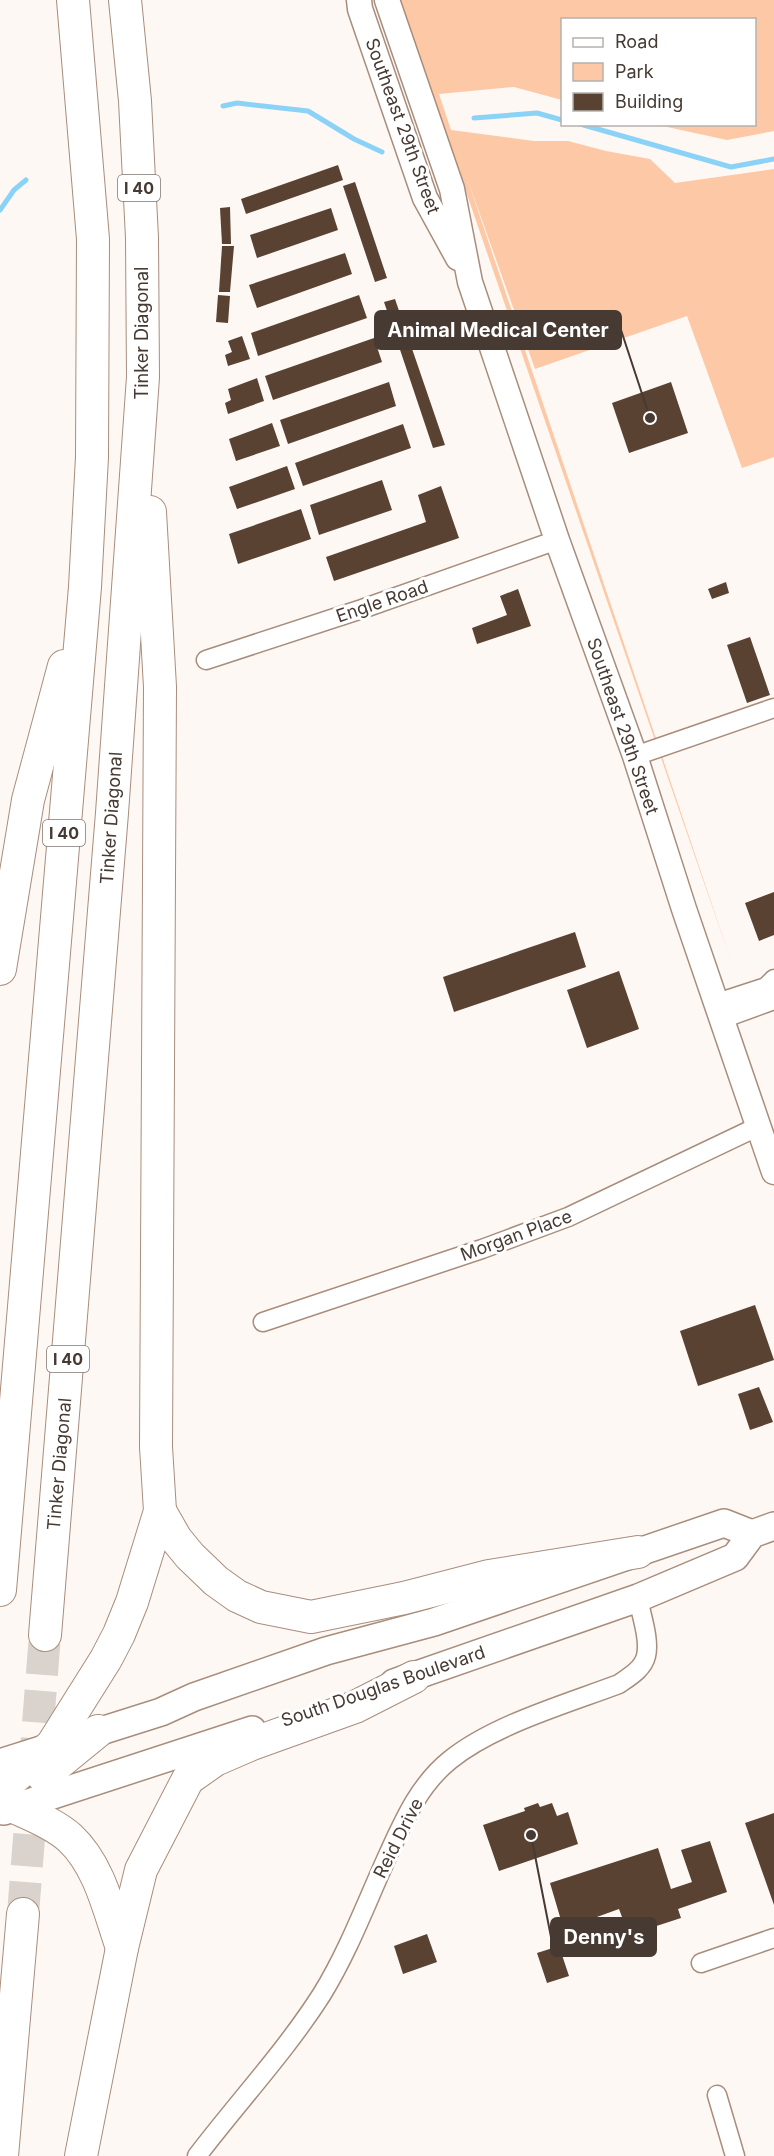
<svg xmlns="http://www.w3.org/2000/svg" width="774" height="2156" viewBox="0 0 774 2156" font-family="Inter,sans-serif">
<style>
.green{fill:#fdc8a5}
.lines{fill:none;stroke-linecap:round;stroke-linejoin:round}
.stream{stroke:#8bd2f7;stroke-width:5}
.building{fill:#594232}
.highway-tunnel{stroke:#d9d2cd;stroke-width:32;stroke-dasharray:32 16;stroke-linecap:butt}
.street-casing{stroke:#a88d7c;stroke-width:21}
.secondary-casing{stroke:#a88d7c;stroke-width:27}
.primary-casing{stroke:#a88d7c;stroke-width:30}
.highway-casing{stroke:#a88d7c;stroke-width:34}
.street{stroke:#fff;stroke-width:18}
.secondary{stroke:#fff;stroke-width:24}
.primary{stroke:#fff;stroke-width:27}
.highway{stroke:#fff;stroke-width:32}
.labels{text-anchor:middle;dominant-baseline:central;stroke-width:6;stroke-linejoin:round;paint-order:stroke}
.shield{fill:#fff;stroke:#7e7570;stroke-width:1.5}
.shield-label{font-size:16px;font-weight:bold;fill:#463a33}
.street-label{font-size:18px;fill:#463a33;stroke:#fff}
.leader{fill:none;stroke:#463a33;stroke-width:2}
.callout-dot{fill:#463a33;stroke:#fff;stroke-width:2}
.callout{fill:#463a33;stroke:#463a33;stroke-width:2}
.callout-label{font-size:20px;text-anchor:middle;font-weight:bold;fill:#fff}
</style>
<rect width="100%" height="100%" fill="#fef8f4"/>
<path class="green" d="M400 0H774V131L727 140 658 125 754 124V20H562V100L514 87 439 94 451 130 534 141H568L606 151 650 159 675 183 774 169V457L742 468 687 316 535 369 467 178 732 964Z"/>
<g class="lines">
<g class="stream">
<path d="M223 106 237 103 308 111 354 139 382 152"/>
<path d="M474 118 537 113 562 120"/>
<path d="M580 124 731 167 774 159"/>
<path d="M0 210 14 190 26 180"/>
</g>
</g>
<g class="building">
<path d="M338 165 343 180 246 214 241 199Z"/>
<path d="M355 182 387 278 375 282 343 186Z"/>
<path d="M230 207 231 244H222L220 208Z"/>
<path d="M331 208 338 230 257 258 250 235Z"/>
<path d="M222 246H234L230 292H219Z"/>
<path d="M345 253 352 274 257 308 249 285Z"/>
<path d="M218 295 230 296 228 323 216 322Z"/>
<path d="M359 295 367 318 258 356 251 333Z"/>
<path d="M395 299 445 445 433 448 384 302Z"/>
<path d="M242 336 250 359 228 366 225 355 232 352 228 341Z"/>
<path d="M374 338 382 362 273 400 265 376Z"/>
<path d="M257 378 264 401 228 414 225 403 231 400 228 389Z"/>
<path d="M389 382 396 406 288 444 280 420Z"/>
<path d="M671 382 688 433 629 453 612 403Z"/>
<path d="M272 423 280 446 236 461 229 439Z"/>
<path d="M403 424 411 448 303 486 295 463Z"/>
<path d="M287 466 295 489 237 509 229 487Z"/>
<path d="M382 480 392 510 319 535 310 505Z"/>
<path d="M441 486 459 538 334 581 326 557 426 522 418 495Z"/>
<path d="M301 509 311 539 238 564 229 534Z"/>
<path d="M726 582 729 593 712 599 708 589Z"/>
<path d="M518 589 531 626 477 644 472 628 507 615 500 596Z"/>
<path d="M750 637 770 695 747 703 727 645Z"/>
<path d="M774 892V935L759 941 745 903Z"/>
<path d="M575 932 586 967 454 1012 443 977Z"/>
<path d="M619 971 639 1029 587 1048 567 990Z"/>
<path d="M755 1305 774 1360 698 1386 680 1331Z"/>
<path d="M759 1387 773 1422 750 1430 738 1394Z"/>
<path d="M538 1803 540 1807 552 1803 557 1816 568 1812 578 1844 499 1871 483 1825 525 1811 524 1808Z"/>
<path d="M774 1813V1905L745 1823Z"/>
<path d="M710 1841 727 1892 678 1909 681 1918 635 1933 632 1923 625 1925 619 1909 583 1922 588 1934 573 1939 568 1925 563 1927 550 1883 658 1848 671 1889 692 1882 681 1850Z"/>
<path d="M427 1934 437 1962 403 1974 394 1946Z"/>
<path d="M559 1946 569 1976 547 1983 537 1953Z"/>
</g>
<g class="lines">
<path class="highway-tunnel" d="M23 1914 45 1635"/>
<g class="street-casing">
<g id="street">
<path d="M206 660 362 609 557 540"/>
<path d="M635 756 774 708"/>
<path d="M717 1003 766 987 774 979"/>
<path d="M722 1019 774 1000"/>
<path d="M263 1322 482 1249 568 1217 759 1126"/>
<path d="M701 1963 774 1938"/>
<path d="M717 2095 735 2156"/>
<path d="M197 2156C238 2102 285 2052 322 1994 349 1950 367 1901 388 1855 404 1820 419 1785 450 1760 493 1725 566 1704 619 1684 629 1677 643 1669 646 1656 650 1639 641 1615 638 1598"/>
</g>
</g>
<g class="secondary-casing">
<g id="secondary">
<path d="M359 0 360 9 425 198 458 258"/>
<path d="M387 0 452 189 470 282 557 540 635 756 684 909 774 1172"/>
</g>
</g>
<g class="primary-casing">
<g id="primary">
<path d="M394 1683 638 1598 735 1557 752 1534 774 1526"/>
<path d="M0 1763 161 1712 194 1697 326 1651 434 1622 724 1523 752 1534"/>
<path d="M4 1811 252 1730"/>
</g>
</g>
<g class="highway-casing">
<g id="highway">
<path d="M0 969 28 800 64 666"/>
<path d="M160 1511 176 1539 190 1556 216 1581 237 1596 261 1607 311 1617 404 1598 489 1576 638 1552"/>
<path d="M0 1590 85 587 92 457 93 239 73 0"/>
<path d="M45 1635 112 813 143 377 142 238 135 101 125 0"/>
<path d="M43 1776 98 1731"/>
<path d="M0 1790 52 1745 106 1659 119 1634 132 1602 160 1511 156 1447 160 687 150 512"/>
<path d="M0 1800C22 1812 51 1821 70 1838 100 1866 109 1911 122 1948"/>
<path d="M2 2156 23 1914"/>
<path d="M81 2156 122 1948 141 1870 188 1779 215 1760 252 1744 355 1707 414 1677"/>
</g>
</g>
<use href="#street" class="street"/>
<use href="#secondary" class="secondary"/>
<use href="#primary" class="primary"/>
<use href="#highway" class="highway"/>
</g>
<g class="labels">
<g class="shield">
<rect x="118" y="175" width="42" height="26" rx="4.5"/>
<rect x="43" y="820" width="42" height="26" rx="4.5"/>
<rect x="47" y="1346" width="42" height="26" rx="4.5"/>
</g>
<g class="shield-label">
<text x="139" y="188">I 40</text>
<text x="64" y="833">I 40</text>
<text x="68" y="1359">I 40</text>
</g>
<g class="street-label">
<text transform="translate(403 126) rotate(70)">Southeast 29th Street</text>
<text transform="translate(141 333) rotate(-90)">Tinker Diagonal</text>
<text transform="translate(382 601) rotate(-19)">Engle Road</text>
<text transform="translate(623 726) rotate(71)">Southeast 29th Street</text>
<text transform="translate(111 818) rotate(-86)">Tinker Diagonal</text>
<text transform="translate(516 1235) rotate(-20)">Morgan Place</text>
<text transform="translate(59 1464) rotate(-85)">Tinker Diagonal</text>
<text transform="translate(383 1686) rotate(-19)">South Douglas Boulevard</text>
<text transform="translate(398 1838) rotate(-63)">Reid Drive</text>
</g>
</g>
<path class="leader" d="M650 418L621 330M531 1835L551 1937"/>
<g class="callout-dot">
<circle cx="650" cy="418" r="6"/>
<circle cx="531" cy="1835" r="6"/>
</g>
<g class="callout">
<rect x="375" y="311" width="246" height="38" rx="6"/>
<rect x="551" y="1918" width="105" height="38" rx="6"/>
</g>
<g class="callout-label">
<text x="498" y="337">Animal Medical Center</text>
<text x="604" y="1944">Denny's</text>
</g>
<rect x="561" y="18" width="195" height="108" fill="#ffffff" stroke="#b5b0ad" stroke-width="1.5"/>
<rect x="573" y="38" width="30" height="9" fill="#ffffff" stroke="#b5b0ad" stroke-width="1.5"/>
<text x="615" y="48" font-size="18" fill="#463a33">Road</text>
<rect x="573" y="63" width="30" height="18" fill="#fdc8a5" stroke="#b5b0ad" stroke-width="1.5"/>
<text x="615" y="78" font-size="18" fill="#463a33">Park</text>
<rect x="573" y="93" width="30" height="18" fill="#594232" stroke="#b5b0ad" stroke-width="1.5"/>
<text x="615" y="108" font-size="18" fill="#463a33">Building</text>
</svg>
